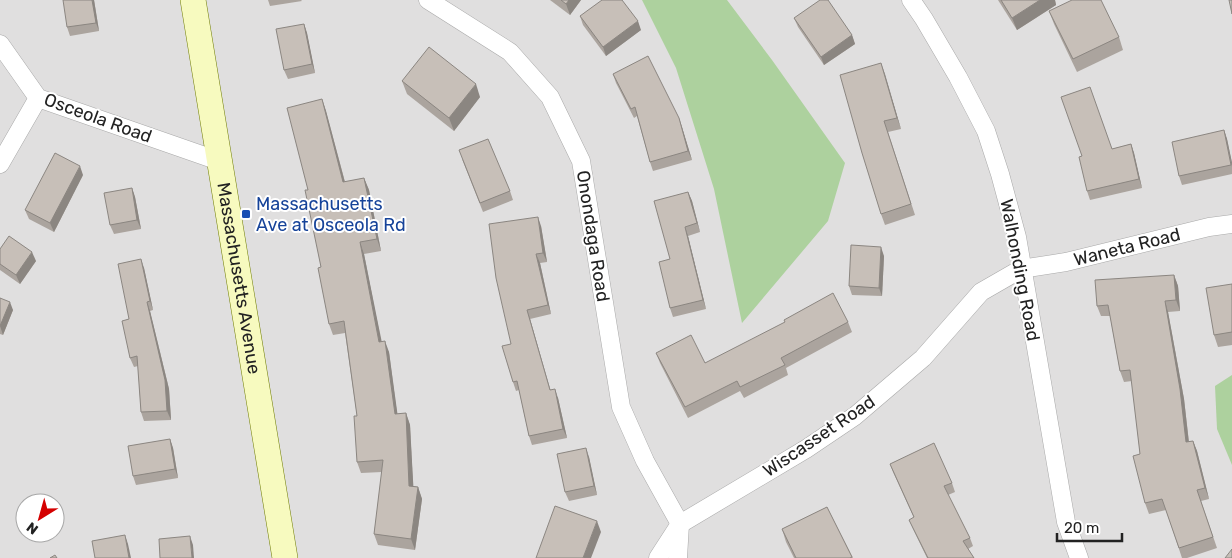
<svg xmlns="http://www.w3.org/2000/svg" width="1232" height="558" viewBox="0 0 1232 558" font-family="Rubik,sans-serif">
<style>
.residential{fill:#e0dfdf;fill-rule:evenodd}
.forest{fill:#add19e}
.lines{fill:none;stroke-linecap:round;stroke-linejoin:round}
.minor-casing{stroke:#a9a9a9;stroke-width:19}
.secondary-casing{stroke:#707d05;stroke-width:26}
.minor{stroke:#fff;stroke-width:18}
.secondary{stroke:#f7fabf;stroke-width:25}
.wall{fill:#aba49e}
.shaded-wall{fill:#8b8681}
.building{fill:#c7bfb8;stroke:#8b8681}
.transit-dot{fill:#1a4fb4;stroke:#fff;stroke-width:2}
.labels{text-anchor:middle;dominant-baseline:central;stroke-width:4;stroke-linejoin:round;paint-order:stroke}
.street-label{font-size:18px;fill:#222;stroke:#fff}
.transit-label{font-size:18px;fill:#164399;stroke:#fff;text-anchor:start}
</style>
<rect width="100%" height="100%" fill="#f2efe9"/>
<path class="residential" d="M0 0H1232V558H0ZM25 503H55V533H25Z"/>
<g class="forest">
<path d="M642 0H727L772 60 845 163 828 221 742 323 714 189 676 68Z"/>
<path d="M1232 375V465L1217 429 1215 386Z"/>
</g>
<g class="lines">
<g class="minor-casing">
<g id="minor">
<path d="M428 0 510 52 550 97 581 161 621 407 645 461 680 524 678 558"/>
<path d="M911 0 924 19 958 77 986 131 1000 174 1017 237 1066 522 1079 558"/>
<path d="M0 44 38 98 219 161"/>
<path d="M0 164 38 98"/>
<path d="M658 558 680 524 806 449 855 416 923 358 981 292 1021 269 1066 262 1209 227 1232 224"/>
</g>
</g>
<g class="secondary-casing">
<g id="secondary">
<path id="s1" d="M193 0 285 558"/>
</g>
</g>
<use href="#minor" class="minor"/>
<use href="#secondary" class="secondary"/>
</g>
<g class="wall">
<path d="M94 0 99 31 70 36 67 27Z"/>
<path d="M268 0H301L302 1 270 6Z"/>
<path d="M550 0H581L570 15Z"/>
<path d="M998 0H1055L1056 5 1017 30Z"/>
<path d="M1049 11 1119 37 1123 50 1077 72 1054 24Z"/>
<path d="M580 16 641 30 606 56 583 25Z"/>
<path d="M794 18 852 35 855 44 824 65 798 27Z"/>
<path d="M304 24 307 33 315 73 288 79 284 70Z"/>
<path d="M881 63 901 129 888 132 915 215 885 225 881 214Z"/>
<path d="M613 74 679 118 692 160 653 171 650 162 637 116 634 118 616 83Z"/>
<path d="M402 81 480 97 454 131 407 94Z"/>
<path d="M322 99 326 111 345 182 364 178 369 190 381 251 364 254 381 341 389 352 397 414 406 413 410 425 413 486 418 487 422 499 415 550 378 545 374 534 382 472 361 473 357 462V416L345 333 333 335 329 324 321 267 308 190Z"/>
<path d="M1224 130 1227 139 1232 163V174L1182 185 1179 176Z"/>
<path d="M1131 144 1134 153 1142 188 1090 200 1087 191 1112 149Z"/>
<path d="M462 159 510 191 513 200 483 212Z"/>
<path d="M83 175 54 232 29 219 25 210Z"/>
<path d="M132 188 135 197 141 229 114 234 110 225Z"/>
<path d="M688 192 692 201 700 232 688 236 706 309 673 317 670 308V259Z"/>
<path d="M541 226 547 262 540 263 551 314 530 319 550 390 558 398 567 438 532 445 529 436 519 390 516 391 513 382 511 344Z"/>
<path d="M0 249 36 261 20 284 0 270Z"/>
<path d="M884 256 882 296 852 295 849 286Z"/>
<path d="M144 268 153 310 150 311 169 389 171 420 144 421 141 412 138 366 134 367 130 358 129 319Z"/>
<path d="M1174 275 1178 286 1180 311 1168 312 1184 399 1189 442 1193 441 1197 451 1209 499 1201 501 1217 548 1187 558H1182L1166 510 1149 514 1145 503 1140 454 1132 381 1124 382 1120 371 1110 316H1101L1097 306Z"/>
<path d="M1232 284V345L1218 347 1214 335Z"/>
<path d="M0 298 13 310 3 335 0 334Z"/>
<path d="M848 322 852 332 786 368 788 375 744 398 740 391 688 418 660 363 656 353 705 363Z"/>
<path d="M170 439 173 448 178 478 136 485 133 476Z"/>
<path d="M589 457 597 495 569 501 565 492Z"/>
<path d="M890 464 952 483 955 492 948 495 970 538 973 546 968 549 974 558H927L913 529 909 520 914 518 893 472Z"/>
<path d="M827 507 853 558H794L786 542 782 529Z"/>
</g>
<g class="shaded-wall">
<path d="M92 0H94L99 31 96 23Z"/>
<path d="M569 0H581L570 15 566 4Z"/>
<path d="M1040 0H1055L1056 5 1017 30 1012 18Z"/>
<path d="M638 21 641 30 606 56 603 47Z"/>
<path d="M304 24 307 33 315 73 312 64Z"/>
<path d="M852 35 855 44 824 65 821 57Z"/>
<path d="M881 63 885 74 901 129 897 118Z"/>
<path d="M476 84 480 97 454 131 449 118Z"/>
<path d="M322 99 326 111 348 194 343 182Z"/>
<path d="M679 118 682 127 692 160 688 151Z"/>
<path d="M1224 130 1227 139 1232 163V167Z"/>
<path d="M1131 144 1134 153 1142 188 1139 179Z"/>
<path d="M80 166 83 175 54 232 50 223Z"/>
<path d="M364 178 369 190 381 251 377 239Z"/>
<path d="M132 188 135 197 141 229 137 220Z"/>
<path d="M688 192 692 201 700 232 697 223Z"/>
<path d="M538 217 541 226 547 262 543 253Z"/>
<path d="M685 227 688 236 706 309 703 300Z"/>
<path d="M360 242 364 254 384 353 379 342Z"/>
<path d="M881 247 884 256 882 296 879 288Z"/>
<path d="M32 252 36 261 20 284 16 275Z"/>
<path d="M536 254 540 263 551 314 548 305Z"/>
<path d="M141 259 144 268 153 310 150 301Z"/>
<path d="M1174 275 1178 286 1180 311 1176 300Z"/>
<path d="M1165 301 1168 312 1184 399 1190 453 1186 442Z"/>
<path d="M10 302 13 310 3 335 0 326Z"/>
<path d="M147 302 150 311 169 389 171 420 167 411Z"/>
<path d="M527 310 530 319 553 399 550 390Z"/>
<path d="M385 341 389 352 399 425 395 414Z"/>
<path d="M555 389 558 398 567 438 563 429Z"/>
<path d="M406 413 410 425 414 498 409 486Z"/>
<path d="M170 439 173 448 178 478 175 469Z"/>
<path d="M1193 441 1197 451 1209 499 1205 488Z"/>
<path d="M586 448 589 457 597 495 594 486Z"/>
<path d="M418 487 422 499 415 550 411 539Z"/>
<path d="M597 521 601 532 591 558H583Z"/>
<path d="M125 535 128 544 131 558H129Z"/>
<path d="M190 536 193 545 194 558H192Z"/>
</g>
<g class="building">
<path d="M63 0H92L96 23 67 27Z"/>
<path d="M561 0H569L566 4Z"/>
<path d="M602 0H622L638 21 603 47 580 16Z"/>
<path d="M820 0H828L852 35 821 57 794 18Z"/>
<path d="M1001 0H1040L1012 18Z"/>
<path d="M1072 0H1101L1119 37 1073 59 1049 11Z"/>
<path d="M1229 0H1232V14Z"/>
<path d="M304 24 312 64 284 70 276 29Z"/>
<path d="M429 47 476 84 449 118 402 81Z"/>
<path d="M648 56 679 118 688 151 650 162 635 107 631 109 613 74Z"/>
<path d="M881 63 897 118 884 121 911 204 881 214 862 153 840 75Z"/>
<path d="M1090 87 1112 149 1131 144 1139 179 1087 191 1079 157 1082 156 1061 97Z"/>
<path d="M322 99 343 182 364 178 377 239 360 242 379 342 385 341 395 414 406 413 409 486 418 487 411 539 374 534 383 460 357 462 354 416H357L344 321 329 324 318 268 321 267 305 190H308L287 108Z"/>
<path d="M1224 130 1231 165 1179 176 1172 142Z"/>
<path d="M488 139 510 191 480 203 459 150Z"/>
<path d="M55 153 80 166 50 223 25 210Z"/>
<path d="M132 188 137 220 110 225 104 193Z"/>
<path d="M688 192 697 223 685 227 703 300 670 308 659 262 670 259 654 201Z"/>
<path d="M538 217 543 253 536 254 548 305 527 310 550 390 555 389 563 429 529 436 517 381 513 382 502 346 511 344 496 278 489 224Z"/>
<path d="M9 236 32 252 16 275 0 264V249Z"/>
<path d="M851 245 881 247 879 288 849 286Z"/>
<path d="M141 259 150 301 147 302 165 380 167 411 141 412 137 356 130 358 122 321 129 319 118 264Z"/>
<path d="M1174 275 1176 300 1165 301 1180 389 1186 442 1193 441 1205 488 1197 490 1213 537 1179 548 1162 499 1145 503 1133 456 1140 454 1130 370 1120 371 1108 305 1097 306 1095 280Z"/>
<path d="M1232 284V332L1214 335 1206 288Z"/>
<path d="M833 293 848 322 781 358 785 365 740 387 737 381 685 407 656 353 691 335 705 363 785 322 784 320Z"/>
<path d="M0 298 10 302 0 326Z"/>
<path d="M170 439 175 469 133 476 128 446Z"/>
<path d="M934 443 952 483 944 486 970 538 963 541 974 558H928L909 520 914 517 890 464Z"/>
<path d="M586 448 594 486 565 492 557 454Z"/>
<path d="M555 506 597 521 583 558H536Z"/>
<path d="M827 507 852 557 850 558H796L782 529Z"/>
<path d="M125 535 129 558H95L92 541Z"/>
<path d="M190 536 192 558H160L159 539Z"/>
<path d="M1232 549V558H1225Z"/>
<path d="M55 555 57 558H50Z"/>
</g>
<rect class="transit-dot" x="241" y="209" width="10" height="10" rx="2.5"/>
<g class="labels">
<g class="street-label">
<text transform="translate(98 118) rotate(20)">Osceola Road</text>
<text transform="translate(593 236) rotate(81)">Onondaga Road</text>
<text transform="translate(1127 247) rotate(-14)">Waneta Road</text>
<text transform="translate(1020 270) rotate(79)">Walhonding Road</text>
<text stroke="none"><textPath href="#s1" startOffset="282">Massachusetts Avenue</textPath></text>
<text transform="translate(819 436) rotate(-34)">Wiscasset Road</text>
</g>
<g class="transit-label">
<text x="256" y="204">Massachusetts<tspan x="256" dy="21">Ave at Osceola Rd</tspan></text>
</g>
</g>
<g transform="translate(40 518) rotate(217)"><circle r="24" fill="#ffffff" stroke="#a7a7a7"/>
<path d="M0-4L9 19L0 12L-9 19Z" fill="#d40000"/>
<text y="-8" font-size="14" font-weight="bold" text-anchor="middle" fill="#222222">N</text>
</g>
<path d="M1057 533v8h65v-8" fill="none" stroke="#222222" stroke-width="2.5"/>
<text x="1064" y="533" font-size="15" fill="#222222" stroke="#ffffff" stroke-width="4" paint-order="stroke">20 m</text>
</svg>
